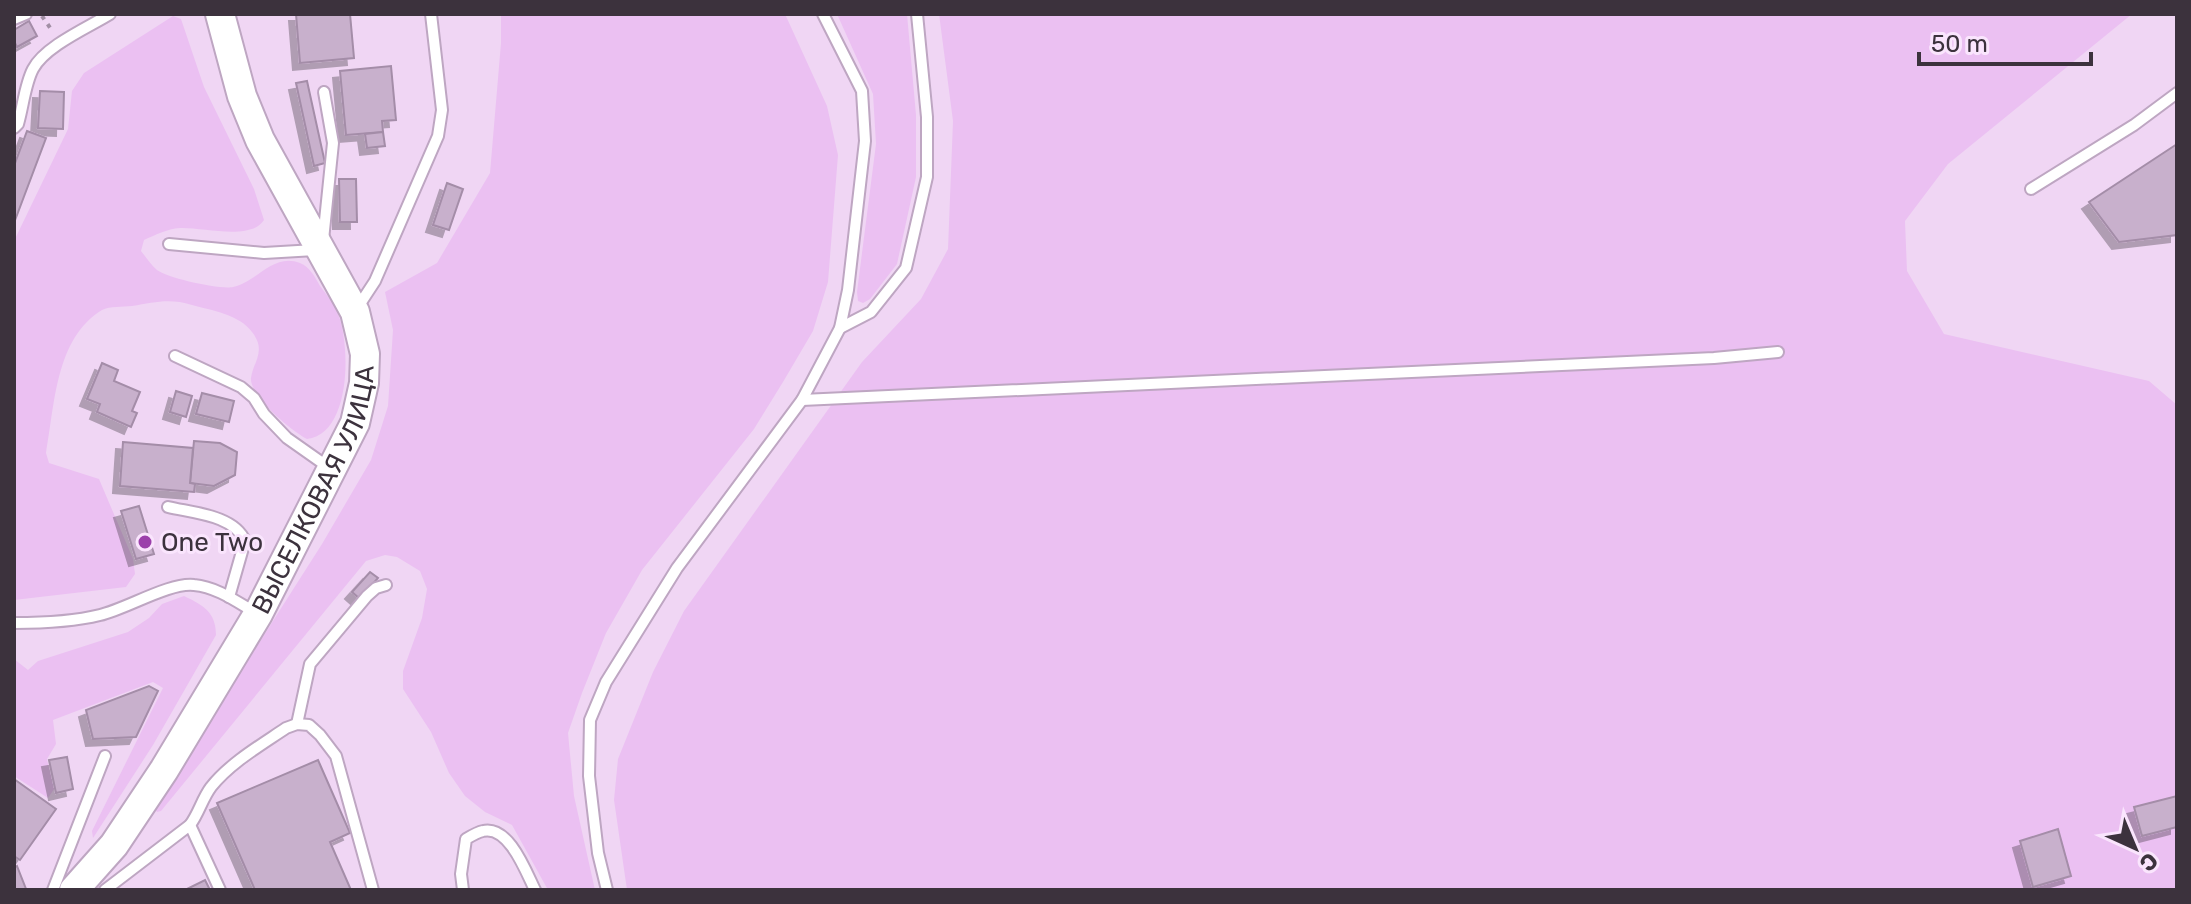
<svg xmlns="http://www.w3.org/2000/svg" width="2191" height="904" viewBox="0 0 2191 904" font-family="Rubik,sans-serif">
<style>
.green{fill:#ebc0f2}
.building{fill:#c8b0cc;stroke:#a48da8;stroke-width:2;filter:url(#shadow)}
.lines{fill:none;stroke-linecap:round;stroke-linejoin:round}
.lane-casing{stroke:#bea6c2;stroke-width:14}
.secondary-casing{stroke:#bea6c2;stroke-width:32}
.path{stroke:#a28fa5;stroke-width:4;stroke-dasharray:4 6;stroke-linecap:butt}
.lane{stroke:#fff;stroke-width:10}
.secondary{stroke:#fff;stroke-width:28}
.poi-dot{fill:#9c40ab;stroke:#fae5fd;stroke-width:3}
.labels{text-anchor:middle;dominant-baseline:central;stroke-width:6;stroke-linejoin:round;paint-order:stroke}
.street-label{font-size:26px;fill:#3c323d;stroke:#fae5fd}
.poi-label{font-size:26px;fill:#3c323d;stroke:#fae5fd;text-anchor:start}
</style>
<defs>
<filter id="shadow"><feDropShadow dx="-7" dy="7" stdDeviation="0" flood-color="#0004"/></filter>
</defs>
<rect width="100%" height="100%" fill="#f0d6f4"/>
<g class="green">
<path d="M501 14H785L827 106 838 155 828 282 813 331 783 382 754 429 642 570 606 633 582 693 568 733 574 796 595 890H548L512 825 485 812 465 796 449 773 431 732 403 689V671L422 618 427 589 420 571 397 557 385 555 366 561 161 811 157 812 154 808 322 544 371 460 388 406 393 330 385 292 437 263 490 173 501 43Z"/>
<path d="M837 14H907L916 115V177L897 264 870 299 863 303 858 301 857 292 876 144 873 94Z"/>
<path d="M939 14H2132L1948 164 1905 221 1907 271 1944 334 2149 381 2177 405V890H627L614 800 618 759 653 672 684 611 862 362 921 299 948 249 953 121Z"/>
<path d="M173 16 181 19 204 87 254 189 264 220C251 241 202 227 180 228 167 229 155 235 144 240L141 251C146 257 151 265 157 270 167 278 221 290 233 287 256 283 273 252 300 263 310 267 315 277 320 286 326 294 333 302 337 311 351 342 352 434 307 439 293 432 249 396 251 378 253 362 267 351 252 332 240 315 211 310 192 305 170 298 155 302 132 306 123 307 110 306 102 310 55 339 55 405 46 453L49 463 99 479 133 559 135 574 126 587 14 600V241L68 129 72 91 84 73Z"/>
<path d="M184 596C203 605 216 612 216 635L153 745 93 838 92 831 163 688 153 682 53 720 56 744 47 759 54 789 48 798 14 776V659L28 670 38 661 128 632 149 618 162 604Z"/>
</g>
<g class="building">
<path d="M296 14H350L354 58 300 63Z"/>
<path d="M29 21 37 36 17 47 14 41V30Z"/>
<path d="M391 66 396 120 382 121 383 132 346 135 340 71Z"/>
<path d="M307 81 325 163 314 166 296 83Z"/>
<path d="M40 91 64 92 63 129 38 128Z"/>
<path d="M27 131 46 138 14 223V166Z"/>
<path d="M383 132 385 146 367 148 365 134Z"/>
<path d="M2177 144V235L2119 242 2089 202Z"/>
<path d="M339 179H356L357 222H340Z"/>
<path d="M447 183 463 189 449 230 433 225Z"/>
<path d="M102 363 118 370 114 381 140 392 132 411 137 413 131 427 97 412 100 404 87 399Z"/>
<path d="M176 391 192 396 186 417 170 412Z"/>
<path d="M202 393 234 401 229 422 196 414Z"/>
<path d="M194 441 220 443 237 452 235 475 214 486 190 483Z"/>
<path d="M123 442 193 448 190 483 195 484 194 492 120 486Z"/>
<path d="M139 506 154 554 136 559 121 511Z"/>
<path d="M370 572 378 578 360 599 352 592Z"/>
<path d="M149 686 158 691 136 737 93 739 86 710Z"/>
<path d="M67 757 73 789 56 793 49 760Z"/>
<path d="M318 760 350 833 330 842 351 890H255L217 803Z"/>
<path d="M14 779 56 809 20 860 14 856Z"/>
<path d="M2177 796V827L2142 836 2134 807Z"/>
<path d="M2058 829 2071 876 2033 887 2020 841Z"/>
<path d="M17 866 26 889 23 890H14V868Z"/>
<path d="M205 880 210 890H185Z"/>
</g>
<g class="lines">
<g class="lane-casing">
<g id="lane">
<path d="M14 19 26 14"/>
<path d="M14 128 18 124C23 107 25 84 33 69 45 46 89 27 110 14"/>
<path d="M2031 189 2134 125 2177 93"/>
<path d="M323 240 333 143 324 92"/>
<path d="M169 244 264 253 315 250"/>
<path d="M356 310 375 281 438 136 442 110 431 14"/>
<path d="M840 328 871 312 906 268 927 177V117L917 14"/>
<path d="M175 356 241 387 254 398 264 414 287 438 331 469"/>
<path d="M802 400 1714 358 1778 352"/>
<path d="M168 507C193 513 234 515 245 541L229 597"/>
<path d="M14 623C43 623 72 622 100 615 126 609 170 582 194 585 217 587 237 602 256 613"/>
<path d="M297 724 310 664 367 596 376 588 386 585"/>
<path d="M190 825 220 890"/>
<path d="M53 890 105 756"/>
<path d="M105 890 190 825C199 813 202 799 211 787 230 763 261 745 286 728L297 724 309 725 320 735 336 756 373 890"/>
<path d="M463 890 461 874 466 839C471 836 478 832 483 831 509 825 526 872 535 890"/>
<path d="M607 890 598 853 589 776 590 720 606 682 677 568 802 400 840 328 848 290 865 141 862 91 823 14"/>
</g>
</g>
<g class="secondary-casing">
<g id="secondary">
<path id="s1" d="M74 890 114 845 164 770 258 614 355 423 364 383 365 354 355 312 260 140 242 96 220 14"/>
</g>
</g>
<path class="path" d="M42 16 53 32"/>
<use href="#lane" class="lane"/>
<use href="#secondary" class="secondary"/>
</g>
<circle class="poi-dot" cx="145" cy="542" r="8"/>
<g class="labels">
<g class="street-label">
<text stroke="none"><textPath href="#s1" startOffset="470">ВЫСЕЛКОВАЯ УЛИЦА</textPath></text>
</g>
<g class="poi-label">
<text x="161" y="542">One Two</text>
</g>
</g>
<rect width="2191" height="904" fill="none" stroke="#3c323d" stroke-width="32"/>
<g transform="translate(2135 848) rotate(136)" stroke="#fae5fd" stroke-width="6" paint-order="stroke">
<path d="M0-6L14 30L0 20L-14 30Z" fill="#3c323d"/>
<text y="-12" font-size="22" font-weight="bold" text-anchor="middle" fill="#3c323d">С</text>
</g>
<path d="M1919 52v12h172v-12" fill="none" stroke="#3c323d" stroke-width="4"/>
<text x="1931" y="52" font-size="24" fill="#3c323d" stroke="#fae5fd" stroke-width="6" paint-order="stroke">50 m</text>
</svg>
